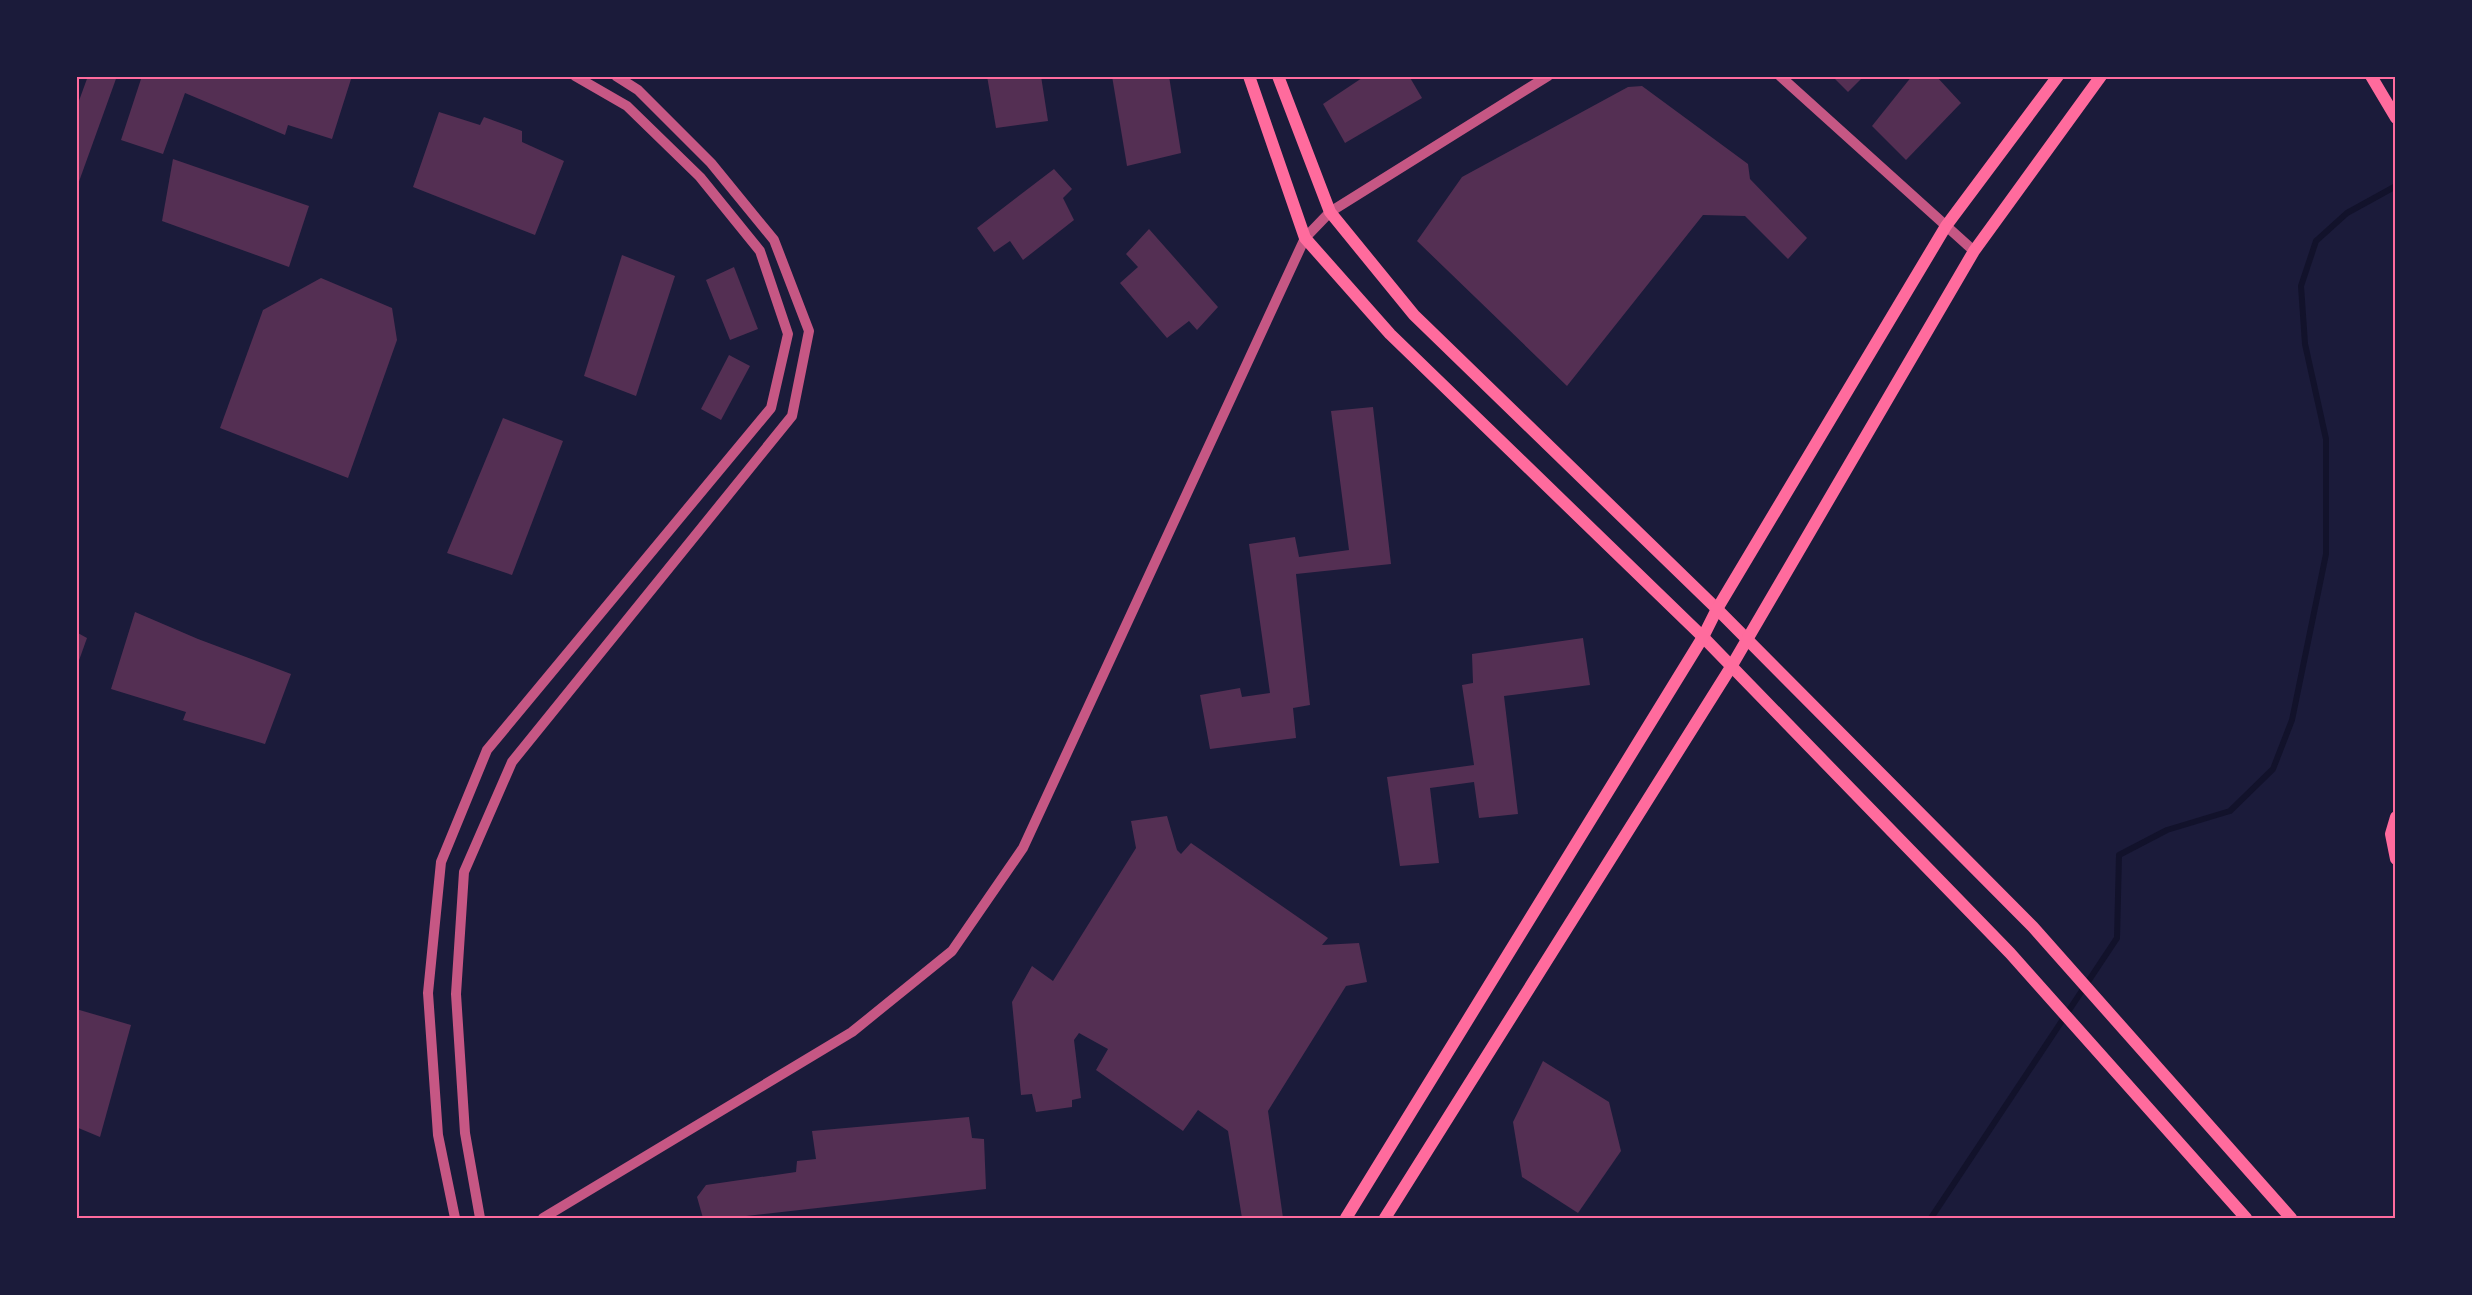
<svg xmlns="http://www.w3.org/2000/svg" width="2472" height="1295" viewBox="0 0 2472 1295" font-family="Manrope,sans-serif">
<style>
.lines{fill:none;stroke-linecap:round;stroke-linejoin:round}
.stream{stroke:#12122b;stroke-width:6}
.building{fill:#542f53}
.tertiary{stroke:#c65784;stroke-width:10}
.secondary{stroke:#ff6b9d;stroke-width:12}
.neatline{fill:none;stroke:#ff6b9d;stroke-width:2}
</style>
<rect width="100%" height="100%" fill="#1b1b3a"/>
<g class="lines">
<path class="stream" d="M1931 1218 2117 938 2119 855 2167 830 2230 811 2273 769 2292 720 2326 554V439L2305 344 2301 286 2316 241 2347 213 2396 186"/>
</g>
<g class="building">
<path d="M88 76H117L77 187 76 109Z"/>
<path d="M142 76H352L332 139 288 125 285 135 185 93 163 154 121 140Z"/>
<path d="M987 76H1041L1048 121 996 128Z"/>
<path d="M1112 76H1169L1181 153 1127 166Z"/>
<path d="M1365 76H1409L1422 98 1345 143 1323 104Z"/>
<path d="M1832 76H1864L1848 92Z"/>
<path d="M1912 76H1936L1961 103 1906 160 1872 126Z"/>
<path d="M1642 86 1748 164 1750 179 1807 238 1788 259 1745 216 1703 215 1567 386 1417 241 1462 177 1628 87Z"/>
<path d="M439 112 480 125 484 117 522 131V142L564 161 535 235 413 187Z"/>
<path d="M173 159 309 206 289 267 162 221Z"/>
<path d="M1054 169 1072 189 1063 198 1074 220 1023 260 1010 241 994 252 977 228Z"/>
<path d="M1149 229 1218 307 1197 330 1189 321 1167 338 1120 283 1138 267 1126 254Z"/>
<path d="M622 255 675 276 636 396 584 376Z"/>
<path d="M734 267 758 329 730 340 706 280Z"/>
<path d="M321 278 392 308 397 340 348 478 220 428 263 310Z"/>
<path d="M729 355 750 366 721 420 701 409Z"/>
<path d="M1373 407 1391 564 1296 574 1310 705 1293 708 1296 738 1210 749 1200 695 1240 688 1242 697 1270 693 1249 544 1295 537 1299 557 1349 550 1331 411Z"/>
<path d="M503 418 563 441 512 575 447 553Z"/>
<path d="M135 612 198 639 291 674 265 744 183 720 186 712 111 689Z"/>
<path d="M76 632 87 638 77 666 76 665Z"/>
<path d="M1583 638 1590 685 1504 696 1518 814 1479 818 1474 782 1430 788 1439 863 1400 866 1387 777 1474 765 1462 685 1473 683 1472 654Z"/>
<path d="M1167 816 1177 850 1181 854 1191 843 1328 938 1322 945 1359 943 1367 982 1346 986 1268 1111 1283 1218H1242L1228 1131 1198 1110 1183 1131 1096 1070 1108 1049 1079 1033 1074 1040 1081 1098 1072 1100V1107L1036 1112 1032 1094 1021 1095 1012 1002 1032 966 1053 981 1136 848 1131 821Z"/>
<path d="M76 1009 131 1025 100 1137 76 1127Z"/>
<path d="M1543 1061 1609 1102 1621 1151 1578 1213 1522 1177 1513 1122Z"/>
<path d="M969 1117 972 1138 984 1139 986 1189 728 1218H703L697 1197 706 1185 796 1172 797 1161 816 1159 812 1131Z"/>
</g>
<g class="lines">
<g class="tertiary">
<path d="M1780 76 1974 251"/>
<path d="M455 1218 438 1135 428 993 441 862 487 750 771 408 788 334 760 251 700 177 627 106 575 76"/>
<path d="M480 1218 465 1133 456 994 464 872 512 762 792 416 809 331 774 240 711 163 638 90 616 76"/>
<path d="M543 1218 852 1032 952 951 1023 848 1305 238 1330 212 1548 76"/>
</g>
<g class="secondary">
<path d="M1249 76 1305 238 1390 334 1703 637 2010 953 2246 1218"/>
<path d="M1278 76 1330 212 1414 315 1717 609 2033 927 2291 1218"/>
<path d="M2371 76 2396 118"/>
<path d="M2396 817 2391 834 2396 859"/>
<path d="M1346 1218 1703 637 1717 609 1946 226 2058 76"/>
<path d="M1385 1218 1731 667 1974 251 2101 76"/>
</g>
</g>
<rect width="2472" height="1295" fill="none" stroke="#1b1b3a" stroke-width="156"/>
<rect x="78" y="78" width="2316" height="1139" class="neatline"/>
</svg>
